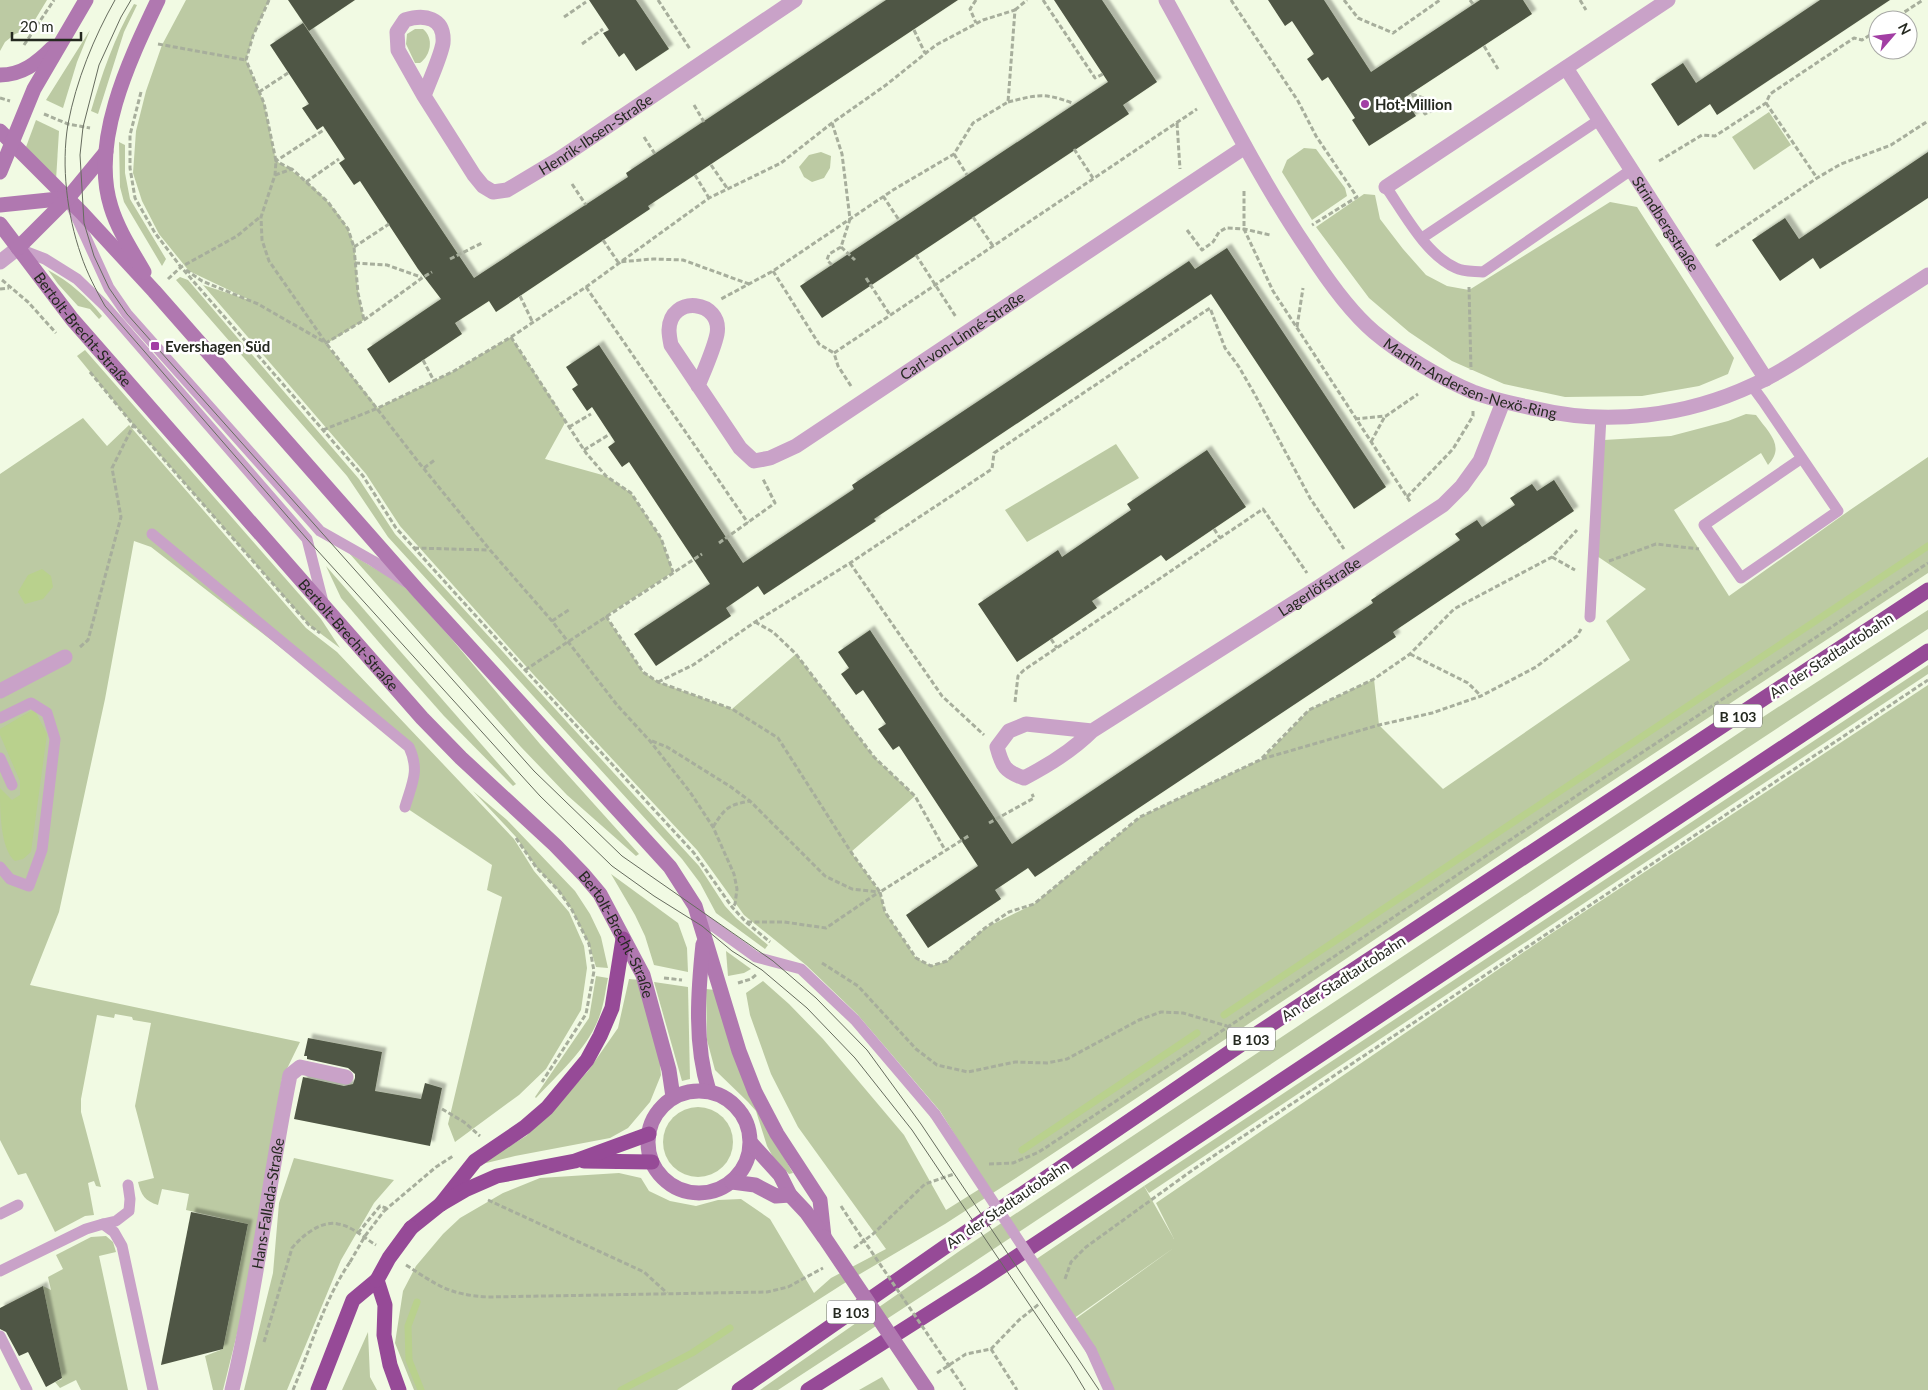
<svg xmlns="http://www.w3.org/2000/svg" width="1928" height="1390" viewBox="0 0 1928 1390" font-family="Lato,sans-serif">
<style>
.green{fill:#bccaa3}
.water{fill:#b9d18d}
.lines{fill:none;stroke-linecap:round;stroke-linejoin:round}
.stream{stroke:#b9d18d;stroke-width:7}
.building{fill:#505744;filter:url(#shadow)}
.path{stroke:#a7ae9c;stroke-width:3;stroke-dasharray:5 2.5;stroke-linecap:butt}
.service{stroke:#c9a2c8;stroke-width:11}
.minor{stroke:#c9a2c8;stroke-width:15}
.secondary{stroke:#b078b0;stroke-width:15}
.trunk{stroke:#964a97;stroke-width:15}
.tram{stroke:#666c5e;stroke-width:1}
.path-bridge{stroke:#a7ae9c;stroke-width:3;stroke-dasharray:5 2.5;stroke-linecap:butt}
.service-bridge{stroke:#c9a2c8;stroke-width:11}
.secondary-bridge{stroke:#b078b0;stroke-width:15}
.trunk-bridge{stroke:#964a97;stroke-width:15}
.poi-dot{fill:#a23ea4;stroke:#fff;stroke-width:2}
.labels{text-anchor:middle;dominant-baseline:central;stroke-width:5;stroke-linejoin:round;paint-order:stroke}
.shield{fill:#fff;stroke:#666963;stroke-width:1}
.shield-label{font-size:14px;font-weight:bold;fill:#252920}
.poi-label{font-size:15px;font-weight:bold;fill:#252920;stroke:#fff;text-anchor:start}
.street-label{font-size:15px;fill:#252920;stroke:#fff}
</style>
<defs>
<filter id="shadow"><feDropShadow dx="4.5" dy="-4.5" stdDeviation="1" flood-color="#0004"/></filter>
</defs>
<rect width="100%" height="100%" fill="#f1fae3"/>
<g class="green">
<path d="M0 0H47L30 28 15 34 5 42 0 51Z"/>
<path d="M186 0H269L253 36 246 60 264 103 276 161C304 176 350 215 354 248 357 262 356 276 358 290 359 300 362 310 364 320L326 344 378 408 454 371 511 337 566 421 545 459 606 476 631 493 661 538 673 572 606 616 643 672 658 682 732 709 796 654 874 757 915 796 851 852 880 892 885 912 916 958 931 966 947 961 985 928 1034 904 1140 817 1262 759 1309 710 1374 679 1379 725 1443 789 1630 660 1606 621 1646 589 1594 554 1604 440 1671 436 1728 421 1746 414 1756 415C1768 432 1786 446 1768 465L1761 453 1674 510 1729 596 1850 510 1928 457V573L1544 826 1298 991 1016 1178 945 1224 843 1284 677 1390H414L395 1343 403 1291 416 1266 443 1234 460 1218 503 1193 540 1178 619 1173 641 1178 649 1191 670 1201 696 1206 718 1200 741 1199 770 1219 814 1293 831 1278 886 1249 798 1127 771 1074 750 1015 746 993 763 981 789 1004 823 1039 904 1135 946 1210 986 1185 940 1111 857 1014 806 965 744 915 697 850 533 674 400 526 366 474 203 285 252 301 189 271 159 234 142 201 133 173 136 131 146 91 162 45Z"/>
<path d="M134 4 137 5 124 32 98 114 91 111C102 74 114 38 134 4Z"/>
<path d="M415 29H423C434 38 431 55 420 63H415L406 44 407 34Z"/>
<path d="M90 30 77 62 63 108 46 100Z"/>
<path d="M1769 112 1791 145 1754 170 1732 137Z"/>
<path d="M36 120 59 131 56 180 26 147Z"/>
<path d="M119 142 125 145V173L130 199 166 259 162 266 124 202 120 187Z"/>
<path d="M1304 148 1316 149 1345 188 1347 196 1312 220 1282 172 1287 160Z"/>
<path d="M821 152 831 156 830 168 824 178 812 182 804 177 799 167 809 155Z"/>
<path d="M1364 194 1375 195 1380 219 1403 249 1426 275 1447 286 1469 290 1610 202 1637 207 1734 358 1728 374 1699 386 1642 396 1565 397 1504 384 1452 361 1409 332 1369 298 1316 227Z"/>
<path d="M48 270C70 282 87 297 102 316L99 319 90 309 78 306 58 284Z"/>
<path d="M180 277 188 280 359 479 395 534 699 866 725 906 736 918 768 945 765 949 716 913 700 883 682 859 388 537 347 476 176 280Z"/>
<path d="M85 350 321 619 340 648 309 625 131 422 77 356Z"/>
<path d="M83 418 107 446 129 425 306 628 337 652 514 839 534 871 569 912 584 946 587 968 581 1010 546 1069 519 1095 455 1142 448 1124 502 897 487 890 492 865 405 807 416 771 409 747 151 547 134 541 105 699 59 912 30 985 300 1042 282 1079 243 1310 223 1390H213L205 1356 223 1349 248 1224 186 1210 189 1194 162 1189 158 1205C145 1201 141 1195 138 1182L154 1178 135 1106 151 1023 133 1020 132 1017 115 1014 114 1018 97 1015 81 1099V1112L101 1187 96 1186 94 1181 88 1183 94 1215 85 1216 55 1232 26 1173 18 1175 0 1140V474Z"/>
<path d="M1116 444 1139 478 1027 542 1005 510Z"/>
<path d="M349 553 403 585 450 637 540 744 639 854 636 856 567 795 521 747Z"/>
<path d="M326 566 516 784 513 786 444 716 383 647 341 598Z"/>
<path d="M1928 610V629L1582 857 971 1264 778 1390H760L961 1250 1769 713Z"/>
<path d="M1928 665V674L1149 1193 1144 1186Z"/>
<path d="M1928 685V1390H1114L1074 1320 1175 1247 1073 1319 1035 1260 1144 1186 1174 1239 1156 1203 1543 939Z"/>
<path d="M473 791 507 820 575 891 590 914 601 937 608 968 596 967 589 944 572 910 559 891 536 867 516 837Z"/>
<path d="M611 874 678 923 687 948 688 972 654 965 645 936 635 915Z"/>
<path d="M726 951 751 969 744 973 728 976Z"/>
<path d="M596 976 608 978C605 992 604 1006 598 1020 586 1050 558 1074 536 1098L535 1097 589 1018Z"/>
<path d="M629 979 640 980 659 1052 661 1075 650 1102 628 1128 610 1138 515 1156 478 1165 526 1136 551 1112 588 1071 618 1028Z"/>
<path d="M654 982 688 987 690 1079 682 1081Z"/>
<path d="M706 989 715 990 757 1111 793 1173 789 1174 773 1157 767 1146 756 1111 748 1102 715 1070 707 1040Z"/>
<circle cx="698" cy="1142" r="35"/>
<path d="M294 1158 394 1180 374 1203 341 1260 287 1390H244L273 1273 279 1203Z"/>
<path d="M106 1236 113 1242 116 1252 99 1256 128 1390H81L76 1380 60 1388 55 1382 62 1379 43 1286 51 1290 48 1277 63 1269 56 1255 91 1237Z"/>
<path d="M368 1332 370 1377 377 1390H342Z"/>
<path d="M882 1377 890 1390H859Z"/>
</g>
<g class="water">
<path d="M42 569 51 576 53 587 43 599 25 604 18 592 28 575Z"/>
<path d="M34 709 47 734 31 852 23 859 15 861C0 849 0 809 0 788L12 800 20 795V781L0 735V729Z"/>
</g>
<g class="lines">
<g class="stream">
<path d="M1224 1015 1928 546"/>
<path d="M1022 1150 1197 1033"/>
<path d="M417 1302 408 1326 409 1360 421 1390"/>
<path d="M621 1390 692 1353 730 1328"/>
</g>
</g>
<g class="building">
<path d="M288 0H355L309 31Z"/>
<path d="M589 0H636L669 49 636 71 624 53 619 57 603 33 609 30Z"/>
<path d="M886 0H958L648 206 650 209 496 312 489 301 455 323 462 334 389 383 367 349 441 299 418 269 360 181 354 185 339 163 345 159 323 126 317 130 302 108 309 104 270 45 303 23 474 278 628 177 626 173Z"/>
<path d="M1054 0H1102L1157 82 1123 105 1129 114 822 318 800 286 1108 82Z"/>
<path d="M1268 0H1324L1371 72 1480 0H1523L1532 14 1404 98 1416 116 1369 146 1352 120 1355 118 1328 77 1322 81 1307 59 1314 54 1292 21 1285 26Z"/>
<path d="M1820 0H1890L1717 115 1710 104 1678 126 1651 84 1683 63 1696 83Z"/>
<path d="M1928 152V198L1820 269 1813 258 1780 281 1752 240 1785 218 1799 239Z"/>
<path d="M1227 248 1386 487 1354 509 1211 294 874 519 876 521 764 595 758 586 726 608 731 616 656 666 634 634 710 584 629 462 622 467 608 447 615 442 592 407 587 411 572 389 578 385 566 367 599 345 743 563 854 489 852 485 1189 261 1195 269Z"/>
<path d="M1207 450 1246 507 1166 561 1161 555 1092 601 1097 608 1017 662 978 604 1058 550 1062 557 1131 510 1127 504Z"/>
<path d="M1554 480 1574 511 1393 632 1396 637 1035 877 1028 868 995 890 1001 899 928 948 906 915 978 866 899 746 893 750 878 729 886 724 863 690 856 695 841 674 849 668 838 652 870 630 1012 844 1373 603 1371 600 1460 540 1455 534 1477 520 1482 527 1515 505 1510 498 1532 484 1537 491Z"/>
<path d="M308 1038 382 1052 375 1091 421 1099 425 1083 442 1088 430 1146 294 1119 303 1077 344 1086 353 1084 355 1078V1074L348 1068 307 1059V1056H304Z"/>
<path d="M191 1212 248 1224 223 1349 161 1365Z"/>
<path d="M43 1286 62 1378 46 1387 28 1352 19 1356 6 1332 0 1329V1308Z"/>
</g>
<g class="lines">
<g class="path">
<path d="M269 0 253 36 246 60 264 103 276 161 275 175 261 217 262 240 269 261 326 343 420 464 490 550 552 621 617 705 650 741 690 792 713 827 734 874 737 889 735 904 733 907"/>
<path d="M658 0 690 49"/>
<path d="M976 0 970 9 976 23"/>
<path d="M1043 0 1095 78 1103 74"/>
<path d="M1231 0 1298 101 1316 136 1357 197 1312 225"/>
<path d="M1344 0 1358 18 1393 33 1440 0"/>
<path d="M1470 0 1473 4"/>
<path d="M1580 0 1586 10"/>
<path d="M1015 10 1027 0"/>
<path d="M564 17 586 2"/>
<path d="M1892 20 1923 0"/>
<path d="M914 30 925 53"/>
<path d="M158 44 246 60"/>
<path d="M582 44 603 29"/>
<path d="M24 45 54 0"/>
<path d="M1484 46 1498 69"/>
<path d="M141 92 130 135V168L135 198 155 233 181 267 363 476 396 528 525 670 694 853 732 907 746 922 770 942"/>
<path d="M259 92 288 73"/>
<path d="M1412 94 1444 105 1425 114Z"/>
<path d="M0 98 10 101"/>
<path d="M1008 102C1037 95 1043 92 1072 103"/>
<path d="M1766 103 1817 178"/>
<path d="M694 105 704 122"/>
<path d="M44 114 68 124 90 128"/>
<path d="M832 123 842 154 850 219 841 247 855 260"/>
<path d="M1177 123 1180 169"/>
<path d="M644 137 655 154"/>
<path d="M1074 149 1093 178"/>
<path d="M954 154 967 175"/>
<path d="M1659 161 1702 135 1715 136 1766 103 1770 94 1854 38 1862 40 1878 30"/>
<path d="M711 165 727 188"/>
<path d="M291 169 276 161 325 129"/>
<path d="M275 175 292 169 328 202 348 229 354 247 358 293 364 320"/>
<path d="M695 175 709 198"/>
<path d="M306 182 339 159"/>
<path d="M572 184 586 205"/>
<path d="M1244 191V229L1273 291 1411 503"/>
<path d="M883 196 899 220"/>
<path d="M973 217 993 246"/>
<path d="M1187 230 1202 250 1213 242 1219 232 1226 228 1244 229 1270 235"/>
<path d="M603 240 618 262 653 259 683 260 749 284"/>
<path d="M1716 246 1817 178 1841 164 1891 145 1928 121"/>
<path d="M354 247 389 224"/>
<path d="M916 255 956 317"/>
<path d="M450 259 482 243"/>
<path d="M355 263 387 265 421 277"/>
<path d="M832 265 827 260 829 254 841 247"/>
<path d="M186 270 202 281 258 304 326 343 364 320 422 278 432 272"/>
<path d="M773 271 819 344 834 353"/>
<path d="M866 278 890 315"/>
<path d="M168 279 181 267 237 236 260 217"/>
<path d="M2 280 28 302 56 333"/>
<path d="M586 287 748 523"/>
<path d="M1469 287 1471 370"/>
<path d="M0 289 9 288"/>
<path d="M520 296 533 323"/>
<path d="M1297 327 1303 288"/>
<path d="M511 337 586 453 606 476 631 493 661 538 673 572"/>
<path d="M423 360 434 381"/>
<path d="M90 372 131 422 309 625 320 633"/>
<path d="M851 386 838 366 834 353 1197 109"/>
<path d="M1355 419 1386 416 1418 394"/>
<path d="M569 427 591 414"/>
<path d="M323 430 378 408 454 371 511 337 586 287 709 198 781 163 832 123 886 85 936 45 983 20 1015 10 1008 102 973 123 954 154 893 190 773 271 721 299"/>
<path d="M1371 442 1385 416"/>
<path d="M584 450 610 434"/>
<path d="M424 468 436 459"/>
<path d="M1407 497 1453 449 1473 416V411"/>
<path d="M1214 529 1220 538"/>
<path d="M719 543 775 503 763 479"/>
<path d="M414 548 489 550"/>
<path d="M1552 557 1575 570"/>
<path d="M1609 561 1656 544 1699 549"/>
<path d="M850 563 942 696 984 735"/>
<path d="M606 616 643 672 658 682 732 709 778 738 851 852 880 892 970 835"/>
<path d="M552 621 570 609"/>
<path d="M755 622 773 632 796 654 874 757 915 796 945 850"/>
<path d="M1051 639 1057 648"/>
<path d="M80 647 88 640 121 517 112 468 134 424"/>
<path d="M1410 654 1468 683 1481 696"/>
<path d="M525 670 702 554"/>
<path d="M658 682 693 665 755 622 850 563 992 469 994 453 1210 308 1225 348 1239 367 1254 393 1310 498 1344 549"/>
<path d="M1015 702 1018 676 1024 670 1263 509 1307 573"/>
<path d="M652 741 667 747 731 787 750 801 825 876 852 889 879 892"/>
<path d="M1262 758 1309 710 1374 679 1410 654 1454 609 1552 557 1577 530"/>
<path d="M989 823 1034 798 1032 794"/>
<path d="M713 827C725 808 728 805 750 801"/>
<path d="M516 838 536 867 559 891 572 910 589 944 594 971 586 1014 542 1082"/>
<path d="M880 892 885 912 916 958 931 966 947 961 985 928 1009 912 1034 904 1140 817 1262 759 1379 725 1432 713 1481 696 1536 667 1577 636 1581 629"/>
<path d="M747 922H784L826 928 879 892"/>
<path d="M822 963 858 986 916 1049 937 1065 968 1072 1015 1062 1047 1063 1067 1059 1139 1020 1161 1012 1183 1013 1227 1026"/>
<path d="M664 978 682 980"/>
<path d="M738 983 751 979 757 974"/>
<path d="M442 1109 464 1122 480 1136"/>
<path d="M989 1164 1013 1163 1039 1152 1928 563"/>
<path d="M488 1200 644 1272 667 1293"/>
<path d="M841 1206 850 1220"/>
<path d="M384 1211 436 1167 453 1156"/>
<path d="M358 1233 380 1206 386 1208"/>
<path d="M854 1248 873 1234 925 1184 954 1174"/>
<path d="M406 1265C437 1285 449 1295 488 1297L767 1292 788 1287 823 1268"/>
<path d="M1065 1279 1071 1262 1086 1247 1194 1169 1928 680"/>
<path d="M264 1342 292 1248C302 1236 321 1220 338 1224 352 1226 364 1238 376 1245"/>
<path d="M991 1349 1017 1390"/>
<path d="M937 1373 966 1354 991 1349 1019 1320 1039 1304"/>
<path d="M960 1382 965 1390"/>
<path d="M293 1390C311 1347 324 1300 350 1262"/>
</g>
<g class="service">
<path d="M1386 187C1404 213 1426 255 1456 268 1463 272 1474 271 1483 272L1631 170"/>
<path d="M72 207 109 288 127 314 320 531 373 561 406 582"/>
<path d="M1422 238 1599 120"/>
<path d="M19 249 45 259 77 279 105 306 307 539 324 606"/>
<path d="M1752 386 1763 401 1838 511 1741 578 1704 525 1802 458"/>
<path d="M152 534 409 747C420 771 412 783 405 807"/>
<path d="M1590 617 1601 417"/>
<path d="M0 718 31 703 47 713 55 739 42 850 29 886 10 879 0 867"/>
<path d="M0 758 12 785"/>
<path d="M699 916 756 957 801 969 855 1020 935 1114"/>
<path d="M0 1214 18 1205"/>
<path d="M103 1224 116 1221 129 1211 130 1199 128 1185"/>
<path d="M0 1271 86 1229 103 1224 114 1232 122 1246 153 1390"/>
<path d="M0 1336 27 1390"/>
<path d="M1091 1350 1109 1390"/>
</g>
<g class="minor">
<path id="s1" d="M1166 0C1213 84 1254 171 1308 250 1326 278 1348 310 1374 332 1400 354 1442 379 1473 392 1494 400 1515 404 1537 409 1608 426 1687 416 1753 385 1782 372 1809 353 1835 336 1866 315 1897 295 1928 275"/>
<path id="s2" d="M1566 68 1766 379"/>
<path id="s3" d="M424 96C429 82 441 56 443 43 445 17 424 14 405 20L397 32 398 50 424 96 474 175 483 186 493 192 507 190 559 159 795 0"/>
<path d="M1386 187 1668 0"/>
<path d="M0 262 18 248"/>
<path id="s4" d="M698 386C704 371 714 349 717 334 723 300 670 294 669 330 669 335 670 340 671 345L740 448 754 461 770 458 796 446 1245 147"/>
<path d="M0 691 65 657"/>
<path id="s5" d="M1092 731 1026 724 1009 731 997 747C1002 766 1005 772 1024 778 1049 765 1072 751 1092 731L1317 588 1443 505 1462 486 1480 461 1503 402"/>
<path id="s6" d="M232 1390C257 1286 269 1180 290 1075L300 1067 346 1077"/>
</g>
<g class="secondary">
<path d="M0 75C22 75 37 63 52 48"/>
<path d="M0 131 82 213 154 291 419 592 670 867 695 906 739 1051 755 1092 777 1134 820 1200 824 1237"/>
<path d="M0 172 34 89 86 0"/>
<path d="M0 205 68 198"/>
<path id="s7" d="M0 224 72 319 422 718 461 758 555 845 584 875 600 894 643 975 669 1070 673 1097"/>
<path d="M18 248 68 198 106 152"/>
<path d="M144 272C132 251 118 230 111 207 90 141 130 59 158 0"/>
<path d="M703 944C698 992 694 1044 709 1091"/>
<circle cx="699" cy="1142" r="51"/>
<path d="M751 1143 780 1175 790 1195 806 1212 823 1236"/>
<path d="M732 1182 755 1185 776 1196 790 1195"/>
</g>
<g class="trunk">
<path d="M584 1161 652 1162"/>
<path d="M441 1204 475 1161 525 1127 547 1108 587 1060 600 1036 612 1008 623 939"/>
<path d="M411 1228 441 1204 465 1190 497 1176 575 1161 649 1134"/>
<path d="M318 1390 353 1300 377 1280 385 1305 384 1335 390 1365 399 1390"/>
<path d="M739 1390 955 1240 1252 1037 1928 590"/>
<path d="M808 1390 980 1281 1928 651"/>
</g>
<g class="tram">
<path d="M115 0C94 37 76 81 68 124 61 166 67 215 81 255 87 273 96 290 105 306L307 539 540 796 612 866 654 896 702 926 732 951 762 970 807 1008 855 1058 912 1130 1070 1365 1085 1390"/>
<path d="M131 0 121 17 99 65 83 127 80 155 84 223 94 256 109 288 127 314 534 771 622 856 773 961 816 998 867 1050 921 1124 1099 1390"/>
</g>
<g class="path-bridge">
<path d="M850 1220 960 1382"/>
<path d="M350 1262 365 1236 384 1211"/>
</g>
<path class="service-bridge" d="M935 1114 1091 1350"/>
<path class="secondary-bridge" d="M824 1237 927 1390"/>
<path class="trunk-bridge" d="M377 1280 389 1258 411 1228"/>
</g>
<g class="poi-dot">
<circle cx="1365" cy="104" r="5"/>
<rect x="150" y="341" width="10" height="10" rx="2.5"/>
</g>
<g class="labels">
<g class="shield">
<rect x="1714" y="704.5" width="48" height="23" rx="4"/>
<rect x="1227" y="1027.5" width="48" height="23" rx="4"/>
<rect x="827" y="1300.5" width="48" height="23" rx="4"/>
</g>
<g class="shield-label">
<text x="1738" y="716">B 103</text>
<text x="1251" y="1039">B 103</text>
<text x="851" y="1312">B 103</text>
</g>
<g class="poi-label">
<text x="1375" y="104">Hot-Million</text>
<text x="165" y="346">Evershagen Süd</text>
</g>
<g class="street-label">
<text stroke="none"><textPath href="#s3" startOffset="435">Henrik-Ibsen-Straße</textPath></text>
<text stroke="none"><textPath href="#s2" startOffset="185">Strindbergstraße</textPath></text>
<text stroke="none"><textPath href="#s7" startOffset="134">Bertolt-Brecht-Straße</textPath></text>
<text stroke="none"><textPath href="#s4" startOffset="539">Carl-von-Linné-Straße</textPath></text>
<text stroke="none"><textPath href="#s1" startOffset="502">Martin-Andersen-Nexö-Ring</textPath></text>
<text stroke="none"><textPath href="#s5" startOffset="501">Lagerlöfstraße</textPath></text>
<text stroke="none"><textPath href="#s7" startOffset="539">Bertolt-Brecht-Straße</textPath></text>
<text transform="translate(1831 655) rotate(-33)">An der Stadtautobahn</text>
<text stroke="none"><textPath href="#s7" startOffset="944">Bertolt-Brecht-Straße</textPath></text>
<text transform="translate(1343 978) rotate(-33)">An der Stadtautobahn</text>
<text stroke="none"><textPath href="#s6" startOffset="190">Hans-Fallada-Straße</textPath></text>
<text transform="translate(1007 1204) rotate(-34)">An der Stadtautobahn</text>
</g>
</g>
<g transform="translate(1893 35) rotate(62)"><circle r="24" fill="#ffffff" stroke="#a8a9a6"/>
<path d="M0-4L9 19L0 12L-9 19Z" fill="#a23ea4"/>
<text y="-8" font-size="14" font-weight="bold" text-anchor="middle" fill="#252920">N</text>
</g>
<path d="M12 32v8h69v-8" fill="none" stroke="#252920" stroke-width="2.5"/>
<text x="20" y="32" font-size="15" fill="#252920" stroke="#ffffff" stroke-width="4" paint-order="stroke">20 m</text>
</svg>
